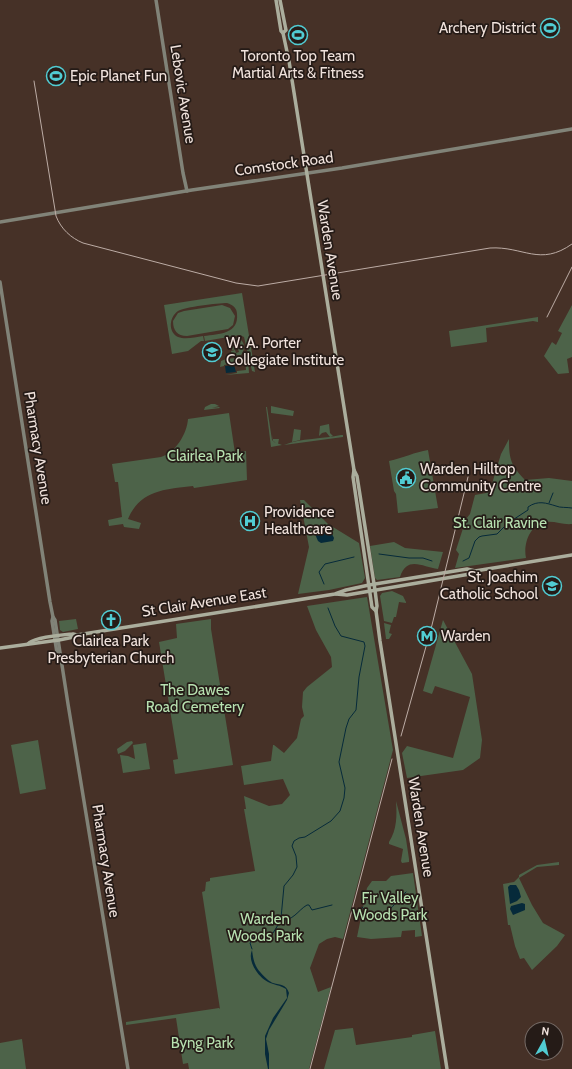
<svg xmlns="http://www.w3.org/2000/svg" width="572" height="1069" viewBox="0 0 572 1069" font-family="Cabin,sans-serif">
<style>
.green{fill:#4d6349}
.water{fill:#062a3a}
.lines{fill:none;stroke-linecap:round;stroke-linejoin:round}
.stream{stroke:#062a3a;stroke-width:1}
.tertiary{stroke:#818378;stroke-width:3.5}
.secondary{stroke:#abae9d;stroke-width:3.5}
.rail{stroke:#bcaca5;stroke-width:1}
.labels{text-anchor:middle;dominant-baseline:central;stroke-width:3.5;stroke-linejoin:round;paint-order:stroke}
.poi-label{font-size:15px;fill:#f0e2dc;stroke:#251b17;text-anchor:start}
.street-label{font-size:15px;fill:#f0e2dc;stroke:#251b17}
.park-label{font-size:15px;fill:#b7e1b0;stroke:#251b17}
</style>
<rect width="100%" height="100%" fill="#463127"/>
<g class="green">
<path d="M242 293 255 372 252 371 244 337 240 335 205 341 204 336C219 334 239 334 237 314 237 308 233 305 227 303 218 303 185 307 178 311 169 317 168 332 178 337 186 340 195 337 203 336L204 341H201L188 351 172 354 164 305Z"/>
<path d="M222 305 230 308 235 316 233 325 228 329 187 336C177 336 173 330 173 321L178 313 184 311Z"/>
<path d="M572 305V357L567 359 569 373 558 374 544 356 552 342 556 345 562 333 558 331Z"/>
<path d="M538 317V322L533 321 486 328 487 342 451 347 449 331Z"/>
<path d="M237 338C245 340 246 349 241 355L232 356 231 351 235 350 236 353 239 352 238 349 232 350 233 346 231 347 229 340Z"/>
<path d="M245 357 248 359 249 373 225 375 237 373V371L246 370 245 358 235 359V363L224 365V366L220 367 221 361 226 359Z"/>
<path d="M211 404H215L219 406 212 408 219 407 220 408 204 410 205 407Z"/>
<path d="M271 406 294 411 293 416 271 413Z"/>
<path d="M266 407H267L272 440 273 441 272 435 273 439H279L278 444 273 441 274 442 282 445 271 447Z"/>
<path d="M229 413 235 453 246 451 247 480 194 488 193 486C166 489 140 490 128 519L141 523 139 529 124 527 123 524 109 526 108 520 122 517 118 482H115L112 464 161 457C175 453 187 434 188 419Z"/>
<path d="M329 424 330 433 333 436 330 437 326 432 322 433 319 436 320 426Z"/>
<path d="M294 429 301 430 300 440 292 442Z"/>
<path d="M341 435H343V437L284 445C300 438 324 439 341 435Z"/>
<path d="M509 439C509 460 511 465 525 480L549 478 572 481V524C563 525 555 521 546 522 530 524 523 544 526 558L455 568 459 554 456 550 466 519 470 514 475 495 486 493 491 487 501 454Z"/>
<path d="M428 450 438 508 398 513 396 494 394 491 389 461C403 458 415 452 428 450Z"/>
<path d="M300 500H304L328 524 359 543 365 578 362 583 329 590 298 594 309 547Z"/>
<path d="M394 542 405 548 443 552 438 569C423 567 407 555 400 577L377 580 375 578 370 546Z"/>
<path d="M392 591 403 596 406 602V603L399 602 396 617H394L392 623 384 621 380 596 382 593Z"/>
<path d="M367 597 393 750 343 939 335 937 327 939 319 944 310 968 318 992 331 987 309 1069H189L188 1063 183 1064 176 1018 126 1025V1022L219 1008 220 1009 202 892 205 891 206 882 210 881V878L255 871 244 809H246L244 796 269 806 282 804 290 795 283 779 244 785 241 766 271 761 273 745H274L284 753 297 738 301 719 304 716 302 707 303 692 307 687 332 667 331 657 316 630 307 606Z"/>
<path d="M76 619 78 629 63 632 60 630 59 621Z"/>
<path d="M211 619V629L233 765 175 774 173 760 178 759 159 642 177 638 176 624Z"/>
<path d="M443 620 472 674 482 740 480 758 463 770 407 778 402 753 407 746 453 758 470 697 435 686 432 694 423 691Z"/>
<path d="M384 623 391 625 389 633 392 634 389 639H386Z"/>
<path d="M38 740 46 789 20 794 11 745Z"/>
<path d="M132 741 133 743 125 751 118 754 117 749 127 742Z"/>
<path d="M146 743 150 769 123 773 120 755 128 756 135 759 133 745Z"/>
<path d="M396 801 406 839 409 859V862L402 863 401 861 403 849 389 844V842C397 830 397 815 396 801Z"/>
<path d="M559 862V865L537 867 519 878 532 905 543 923 565 935 557 946 532 970 524 958 520 959 515 946 510 925H508L503 884 514 882 519 877V875L537 865Z"/>
<path d="M413 873 422 936 415 937V930L402 931 401 937 371 939 357 937 367 888 372 881H386L391 876Z"/>
<path d="M353 1028 356 1045 412 1037V1035L435 1031 441 1069H324L335 1030Z"/>
<path d="M22 1039 26 1069H0V1043Z"/>
</g>
<g class="water">
<path d="M234 365 236 372 226 373 225 366Z"/>
<path d="M323 529 332 534 334 538 333 541 321 543 318 541 315 534 317 531Z"/>
<path d="M510 885H516L519 890 521 897 517 901 510 904 508 887Z"/>
<path d="M522 903 525 904V910L513 915 510 909 511 906Z"/>
<path d="M252 950C254 965 256 969 268 980 271 982 271 982 273 983 281 985 286 984 289 993L287 1000 269 1030 266 1039 269 1054V1069H268L265 1054V1036L273 1018 287 998 286 989C280 985 274 985 268 982 258 977 247 961 252 950Z"/>
</g>
<g class="lines">
<g class="stream">
<path d="M549 503 553 493"/>
<path d="M379 554 409 558H423L432 561"/>
<path d="M463 561 469 558 475 541 479 537 482 536 497 534 508 523 528 510V507C538 500 546 503 556 506 560 508 567 507 572 508"/>
<path d="M324 584 319 572 325 564 354 557"/>
<path d="M362 907 370 916C394 913 390 906 406 892"/>
<path d="M280 920C293 922 298 910 307 905H309L312 910 332 905"/>
<path d="M252 949 250 943 254 937 273 933 278 925 281 918 284 886 293 875 297 867 296 856 292 846 294 841 299 838 305 837 331 821 340 811 344 798 345 788 339 762 346 728 349 719 356 710 359 677 365 646 364 642 341 636 335 626 328 608"/>
</g>
<g class="tertiary">
<path d="M156 0 183 173 187 191"/>
<path d="M0 222 192 190 342 168 572 129"/>
<path d="M0 282 50 602 53 617 55 620 68 704 128 1069"/>
<path d="M53 617 52 621 57 653 61 657"/>
</g>
<g class="secondary">
<path d="M276 0 281 31 283 33 289 61 354 470 353 477 372 607 376 611"/>
<path d="M280 0 286 30 283 33"/>
<path d="M354 470 357 476 375 590 377 606 376 611 380 641 447 1069"/>
<path d="M336 594 347 595 470 574 475 571"/>
<path d="M28 644C33 637 63 635 73 634L77 635 335 594 346 590 369 585 467 569 475 571 572 555"/>
<path d="M0 648 59 640 74 637 77 635"/>
</g>
<g class="rail">
<path d="M34 81 56 216C61 229 71 238 83 243L236 283 258 286 490 248C523 246 540 267 572 244"/>
<path d="M547 317 572 267"/>
<path d="M401 736 432 625 468 477"/>
<path d="M310 1069 392 759"/>
</g>
</g>
<defs>
<g id="stadium-ring" transform="scale(1)"><circle r="9.5" fill="#251b17" stroke="#51ccd3" stroke-width="1.5"/><path d="M0-5a6.5 5 0 1 0 0 10a6.5 5 0 1 0 0-10ZM-3.5-1.8h7v3.6h-7Z" fill="#51ccd3"/></g>
<g id="school-ring" transform="scale(1)"><circle r="9.5" fill="#251b17" stroke="#51ccd3" stroke-width="1.5"/><path d="M0-5L7-2L0 1L-7-2ZM-4 1L0 2.5L4 1V4Q0 6-4 4Z" fill="#51ccd3"/></g>
<g id="civic-ring" transform="scale(1)"><circle r="9.5" fill="#251b17" stroke="#51ccd3" stroke-width="1.5"/><path d="M-.6-6.5H3V-4.5H.6V-3L4-1V1h2V6H-6V1h2V-1L-.6-3ZM-1.2 2.5V6h2.4V2.5Z" fill="#51ccd3"/></g>
<g id="hospital-ring" transform="scale(1)"><circle r="9.5" fill="#251b17" stroke="#51ccd3" stroke-width="1.5"/><path d="M-5-5h3v3.5h4V-5h3V5h-3V1.5h-4V5h-3Z" fill="#51ccd3"/></g>
<g id="church-ring" transform="scale(1)"><circle r="9.5" fill="#251b17" stroke="#51ccd3" stroke-width="1.5"/><path d="M-1.2-6h2.4v3.5h3.3v2.4h-3.3V6h-2.4V-.1h-3.3v-2.4h3.3Z" fill="#51ccd3"/></g>
<g id="metro-ring" transform="scale(1)"><circle r="9.5" fill="#251b17" stroke="#51ccd3" stroke-width="1.5"/><path d="M-5.5 5V-5H-3L0 0L3-5H5.5V5H3V-.5L0 4L-3-.5V5Z" fill="#51ccd3"/></g>
</defs>
<g fill-rule="evenodd">
<use href="#stadium-ring" x="550" y="28"/>
<use href="#stadium-ring" x="298" y="35"/>
<use href="#stadium-ring" x="56" y="76"/>
<use href="#school-ring" x="212" y="352"/>
<use href="#civic-ring" x="406" y="478"/>
<use href="#hospital-ring" x="250" y="521"/>
<use href="#school-ring" x="552" y="586"/>
<use href="#church-ring" x="111" y="620"/>
<use href="#metro-ring" x="427" y="636"/>
</g>
<g class="labels">
<g class="poi-label">
<text x="536" y="28" text-anchor="end">Archery District</text>
<text x="298" y="56" text-anchor="middle">Toronto Top Team<tspan x="298" dy="17">Martial Arts &amp; Fitness</tspan></text>
<text x="70" y="76">Epic Planet Fun</text>
<text x="226" y="343">W. A. Porter<tspan x="226" dy="17">Collegiate Institute</tspan></text>
<text x="420" y="469">Warden Hilltop<tspan x="420" dy="17">Community Centre</tspan></text>
<text x="264" y="512">Providence<tspan x="264" dy="17">Healthcare</tspan></text>
<text x="538" y="577" text-anchor="end">St. Joachim<tspan x="538" dy="17">Catholic School</tspan></text>
<text x="441" y="636">Warden</text>
<text x="111" y="641" text-anchor="middle">Clairlea Park<tspan x="111" dy="17">Presbyterian Church</tspan></text>
</g>
<g class="street-label">
<text transform="translate(183 94) rotate(81)">Lebovic Avenue</text>
<text transform="translate(284 164) rotate(-8)">Comstock Road</text>
<text transform="translate(330 250) rotate(81)">Warden Avenue</text>
<text transform="translate(38 448) rotate(81)">Pharmacy Avenue</text>
<text transform="translate(204 602) rotate(-9)">St Clair Avenue East</text>
<text transform="translate(421 827) rotate(81)">Warden Avenue</text>
<text transform="translate(106 861) rotate(81)">Pharmacy Avenue</text>
</g>
<g class="park-label">
<text x="205" y="456">Clairlea Park</text>
<text x="500" y="523">St. Clair Ravine</text>
<text x="195" y="690">The Dawes<tspan x="195" dy="17">Road Cemetery</tspan></text>
<text x="390" y="898">Fir Valley<tspan x="390" dy="17">Woods Park</tspan></text>
<text x="265" y="919">Warden<tspan x="265" dy="17">Woods Park</tspan></text>
<text x="202" y="1043">Byng Park</text>
</g>
</g>
<g transform="translate(544 1041) rotate(8)"><circle r="19" fill="#251b17" stroke="#766b66"/>
<path d="M0-3L7 15L0 10L-7 15Z" fill="#51ccd3"/>
<text y="-6" font-size="11" font-weight="bold" text-anchor="middle" fill="#f0e2dc">N</text>
</g>
</svg>
